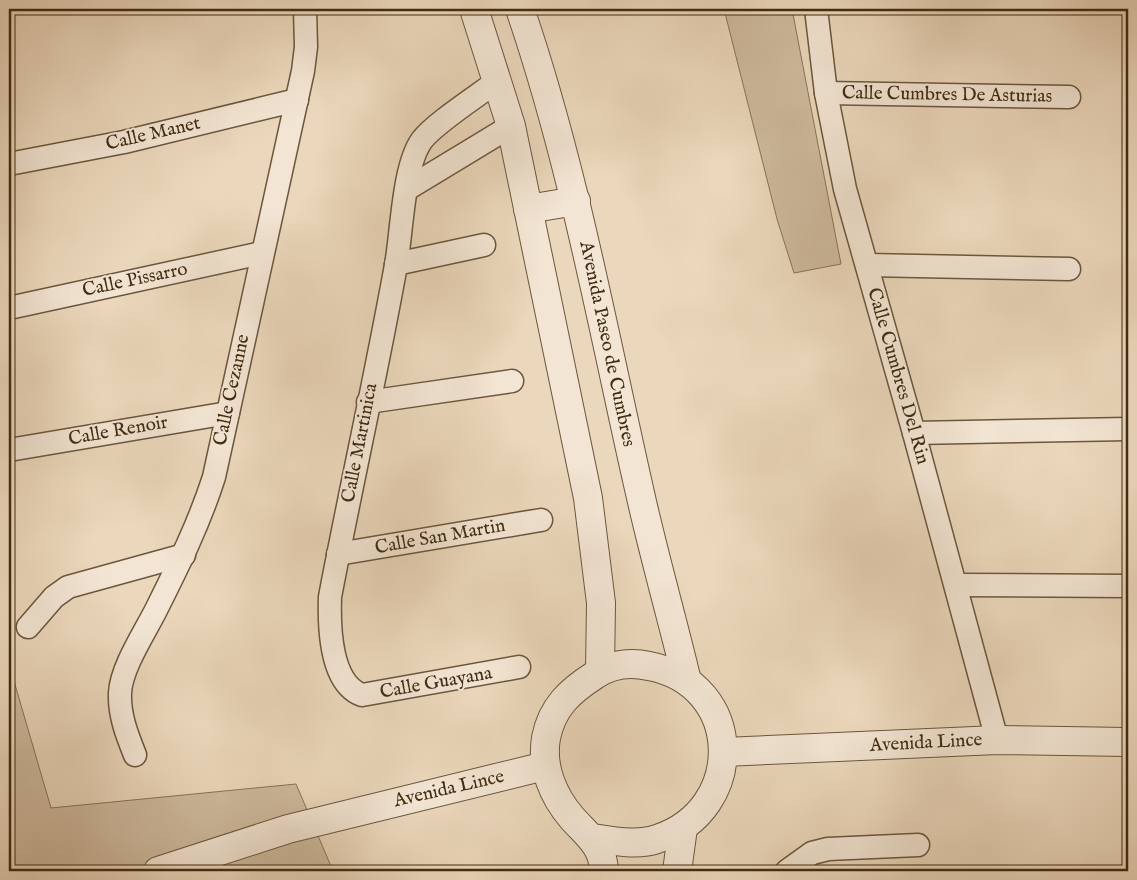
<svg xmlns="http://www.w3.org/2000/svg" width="1137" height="880" viewBox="0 0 1137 880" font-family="'IM FELL English',serif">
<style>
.green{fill:#ceba9e;stroke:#887358}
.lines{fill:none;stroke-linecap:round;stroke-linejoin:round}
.minor-casing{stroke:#6c573d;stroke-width:25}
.tertiary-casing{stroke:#6c573d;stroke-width:30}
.minor{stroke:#f2e5d3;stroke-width:22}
.tertiary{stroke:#f2e5d3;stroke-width:28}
.labels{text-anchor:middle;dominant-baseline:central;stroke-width:4;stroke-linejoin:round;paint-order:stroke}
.street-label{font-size:19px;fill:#412c13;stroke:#f2e5d3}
</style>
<rect width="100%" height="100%" fill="#ebd7bb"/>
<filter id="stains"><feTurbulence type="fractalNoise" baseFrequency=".004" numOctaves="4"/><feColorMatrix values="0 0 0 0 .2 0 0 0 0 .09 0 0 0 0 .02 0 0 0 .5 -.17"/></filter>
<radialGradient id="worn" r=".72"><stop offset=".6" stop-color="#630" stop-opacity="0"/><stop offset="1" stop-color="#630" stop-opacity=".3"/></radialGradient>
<g class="green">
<path d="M724 9H792L841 264 794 273 777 219Z"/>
<path d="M9 664 51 808 296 784 333 871H9Z"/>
</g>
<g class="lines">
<g class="minor-casing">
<g id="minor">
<path d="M816 9 826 93 845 189 914 433 997 740"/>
<path d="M497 81C479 95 435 123 422 140 403 166 402 232 396 265 376 376 351 486 330 597 329 627 330 683 362 695L519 667"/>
<path d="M826 93 1069 97"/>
<path d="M9 164 124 142 297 100"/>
<path d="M407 189 511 126"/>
<path d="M396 264 484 245"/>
<path d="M867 265 1069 269"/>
<path d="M9 308 262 253"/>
<path d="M368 402 512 381"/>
<path d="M914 433 1128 429"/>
<path d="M9 450 228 413"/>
<path d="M338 554 541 520"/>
<path d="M956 585 1128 586"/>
<path d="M28 627 54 597 68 587 184 555"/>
<path d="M135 755C127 735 119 715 120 693 121 668 145 632 156 610 178 566 199 524 214 477L303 71 306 47 305 9"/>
<path d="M787 871 812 853 828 849 918 845"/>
</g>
</g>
<g class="tertiary-casing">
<g id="tertiary">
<path d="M474 9 511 126 588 498 601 603 600 671"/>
<path d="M520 9C574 167 603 331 640 493 654 556 672 618 687 681"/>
<path d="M528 209 576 201"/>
<path d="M724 752 997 740 1128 742"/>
<path d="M593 838C614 841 637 846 657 839 747 810 745 684 649 666 631 662 611 664 595 675 570 691 552 707 546 738 541 767 553 796 572 818 587 835 603 845 604 871"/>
<path d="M158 871 288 829 545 766"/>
<path d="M677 871 683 828"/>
</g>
</g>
<use href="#minor" class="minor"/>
<use href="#tertiary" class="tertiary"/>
</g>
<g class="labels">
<g class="street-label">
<text transform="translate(947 95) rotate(1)">Calle Cumbres De Asturias</text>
<text transform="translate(153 134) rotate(-13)">Calle Manet</text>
<text transform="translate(135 280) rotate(-12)">Calle Pissarro</text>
<text transform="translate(607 344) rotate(78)">Avenida Paseo de Cumbres</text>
<text transform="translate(898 376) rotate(74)">Calle Cumbres Del Rin</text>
<text transform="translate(232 390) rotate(-78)">Calle Cezanne</text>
<text transform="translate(118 431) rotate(-10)">Calle Renoir</text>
<text transform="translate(360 443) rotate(-79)">Calle Martinica</text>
<text transform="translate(440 537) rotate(-10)">Calle San Martin</text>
<text transform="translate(436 683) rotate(-10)">Calle Guayana</text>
<text transform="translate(926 743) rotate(-3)">Avenida Lince</text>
<text transform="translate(449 789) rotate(-13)">Avenida Lince</text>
</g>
</g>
<rect width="1137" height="880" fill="none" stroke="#ebd7bb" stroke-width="30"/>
<rect x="10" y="10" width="1117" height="860" fill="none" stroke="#412c13" stroke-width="2.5"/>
<rect x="15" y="15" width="1107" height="850" fill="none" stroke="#412c13"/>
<rect width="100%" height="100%" filter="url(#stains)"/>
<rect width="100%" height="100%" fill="url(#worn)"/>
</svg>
